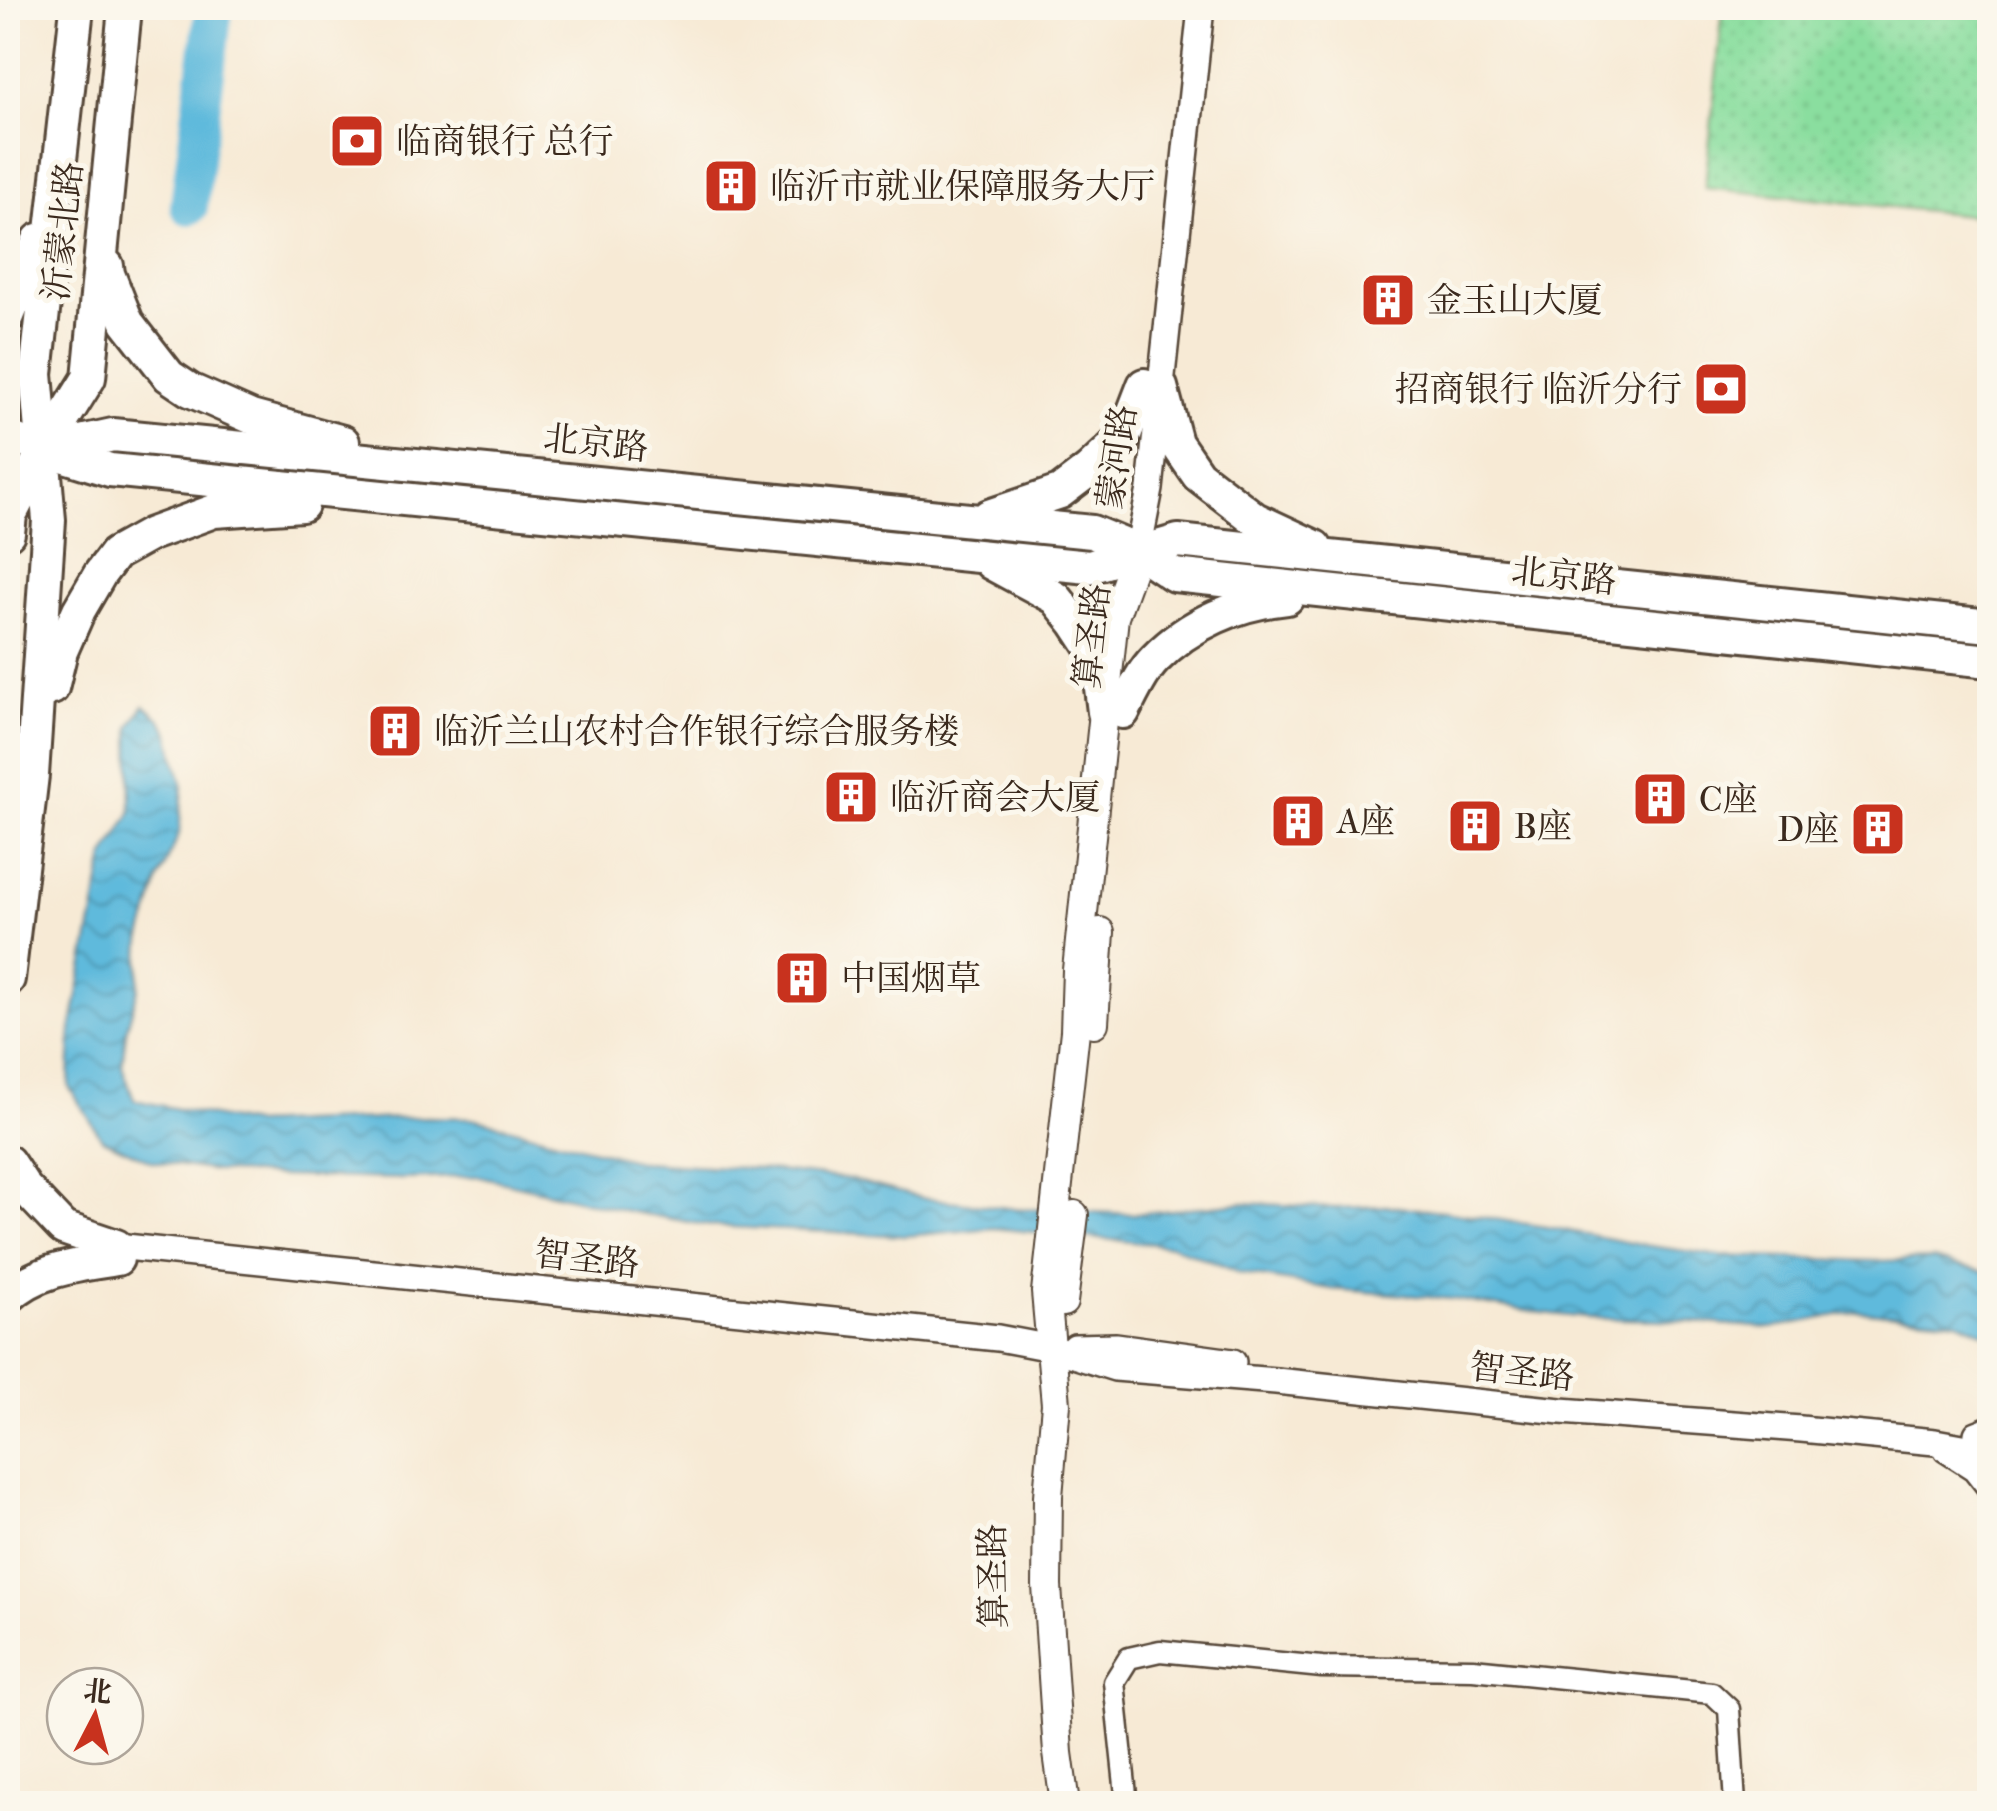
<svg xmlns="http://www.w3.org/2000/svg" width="1997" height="1811" viewBox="0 0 1997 1811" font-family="'IM FELL French Canon','Noto Serif SC',serif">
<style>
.park{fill:url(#park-dots);stroke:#62845e;stroke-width:2.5}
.water{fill:url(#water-waves);stroke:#4c727d;stroke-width:2.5}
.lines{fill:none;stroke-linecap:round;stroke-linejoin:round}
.river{stroke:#5ebadc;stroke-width:38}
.minor-casing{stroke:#574739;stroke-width:25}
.tertiary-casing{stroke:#574739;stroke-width:30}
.secondary-casing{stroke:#574739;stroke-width:32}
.primary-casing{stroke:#574739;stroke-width:38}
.minor{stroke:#fff;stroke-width:20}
.tertiary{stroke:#fff;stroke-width:25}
.secondary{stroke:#fff;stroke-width:28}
.primary{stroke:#fff;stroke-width:32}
.labels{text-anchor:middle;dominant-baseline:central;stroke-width:10;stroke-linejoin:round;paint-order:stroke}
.poi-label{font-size:35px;fill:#3b2a1e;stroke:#fbf7ec;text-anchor:start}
.street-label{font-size:35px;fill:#3b2a1e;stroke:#fbf7ec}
</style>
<defs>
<pattern id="park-dots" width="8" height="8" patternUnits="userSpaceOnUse" patternTransform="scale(2.5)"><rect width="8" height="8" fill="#8ade9f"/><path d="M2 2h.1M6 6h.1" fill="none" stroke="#78bf88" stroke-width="1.8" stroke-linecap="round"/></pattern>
<pattern id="water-waves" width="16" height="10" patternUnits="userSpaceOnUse" patternTransform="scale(2.5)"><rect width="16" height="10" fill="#5ebadc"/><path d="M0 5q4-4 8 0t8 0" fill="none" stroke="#4f97b2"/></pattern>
</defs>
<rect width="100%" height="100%" fill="#fbf7ec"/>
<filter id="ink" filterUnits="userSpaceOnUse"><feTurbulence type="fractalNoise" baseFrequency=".01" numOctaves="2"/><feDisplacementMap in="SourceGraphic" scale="20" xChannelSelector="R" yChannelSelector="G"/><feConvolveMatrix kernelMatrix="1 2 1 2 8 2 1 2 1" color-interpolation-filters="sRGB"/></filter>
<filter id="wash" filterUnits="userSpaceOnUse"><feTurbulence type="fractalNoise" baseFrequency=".0048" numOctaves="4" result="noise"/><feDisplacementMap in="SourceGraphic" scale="40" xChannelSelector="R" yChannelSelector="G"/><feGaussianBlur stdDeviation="2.25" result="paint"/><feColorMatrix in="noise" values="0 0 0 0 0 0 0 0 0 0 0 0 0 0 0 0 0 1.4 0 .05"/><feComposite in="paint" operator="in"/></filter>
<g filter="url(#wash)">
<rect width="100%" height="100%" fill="#f7ead5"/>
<path class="park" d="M1723 8H1989V217L1705 188Z"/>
<path class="water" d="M144 705 160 719 168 730 183 787 179 834 159 879 141 941 138 989 126 1031 122 1066 134 1100 251 1124 426 1117 473 1118 641 1162 758 1169 849 1179 922 1198 1008 1208 1133 1214 1243 1203 1336 1208 1387 1206 1443 1211 1559 1229 1636 1244 1721 1256 1877 1261 1933 1259 1989 1273V1335L1958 1321 1858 1311 1771 1328 1667 1320 1588 1318 1526 1311 1453 1299 1332 1289 1240 1273 1173 1246 993 1228 905 1236 712 1226 627 1211 479 1176 403 1179 279 1176 217 1171 151 1161 102 1139 69 1087 71 1030 105 856 131 813 130 727Z"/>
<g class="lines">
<path class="river" d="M189 206 214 8"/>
</g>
</g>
<g filter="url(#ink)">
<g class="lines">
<g class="minor-casing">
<path id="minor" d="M1127 1804 1114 1682 1129 1658 1160 1651 1322 1667 1473 1669 1712 1693 1729 1709 1735 1804"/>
</g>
<g class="tertiary-casing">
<g id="tertiary">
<path d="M1138 551 1150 489 1201 8"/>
<path d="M116 1246 998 1338 1051 1348 1115 1368 1276 1381 1561 1411 1801 1429 1935 1442 1990 1452"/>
<path d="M1075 1347 1116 1346 1233 1362"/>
<path d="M1977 1434 1990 1429"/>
<path d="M1947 1450 1975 1468 1990 1487"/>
</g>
</g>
<g class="secondary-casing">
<g id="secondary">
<path d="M8 435 44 450"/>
<path d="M1094 1023 1100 932"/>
<path d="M1063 1302 1074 1215"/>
<path d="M1065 1804 1058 1753 1047 1586 1048 1496 1056 1404 1046 1292 1075 1031 1077 970 1114 617 1138 551"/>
</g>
</g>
<g class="primary-casing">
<g id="primary">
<path d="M107 266 108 274 127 322 169 376 190 390 251 417 343 442"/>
<path d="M8 316 39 240"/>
<path d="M1161 387 1176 443 1198 475 1255 519 1315 547"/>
<path d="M44 450 113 435 1092 532 1138 551 1174 575 1990 661"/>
<path d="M49 451 110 470 1089 567 1178 541 1990 626"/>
<path d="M989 516 1060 492 1089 470 1124 437 1144 385"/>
<path d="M8 533 10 515 44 450 89 378 125 8"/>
<path d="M991 563 1056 598 1076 623 1097 655 1104 712"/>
<path d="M52 688 61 651 79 610 100 574 115 554 151 534 214 511 302 505"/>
<path d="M1123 712C1132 695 1141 673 1155 659 1190 623 1238 603 1287 598"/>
<path d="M8 979 32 775 49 520 36 374 77 8"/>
<path d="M8 1162 25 1188 63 1228 116 1246"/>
<path d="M8 1297C37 1269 79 1265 117 1259"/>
</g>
</g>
<use href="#minor" class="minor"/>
<use href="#tertiary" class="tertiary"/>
<use href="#secondary" class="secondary"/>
<use href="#primary" class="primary"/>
</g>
</g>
<defs>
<g id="bank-square" transform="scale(2.875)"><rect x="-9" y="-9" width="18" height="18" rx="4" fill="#c8321e" stroke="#fbf7ec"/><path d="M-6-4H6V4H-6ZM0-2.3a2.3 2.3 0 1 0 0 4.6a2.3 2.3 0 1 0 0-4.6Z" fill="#fff"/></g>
<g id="building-square" transform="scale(2.875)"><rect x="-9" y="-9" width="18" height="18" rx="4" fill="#c8321e" stroke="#fbf7ec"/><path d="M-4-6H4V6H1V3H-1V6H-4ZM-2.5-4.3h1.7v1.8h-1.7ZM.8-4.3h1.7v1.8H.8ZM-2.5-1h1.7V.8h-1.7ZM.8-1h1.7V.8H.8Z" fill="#fff"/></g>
</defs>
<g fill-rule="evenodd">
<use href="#bank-square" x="357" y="141"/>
<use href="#building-square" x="731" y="186"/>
<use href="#building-square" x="1388" y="300"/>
<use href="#bank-square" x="1721" y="389"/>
<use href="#building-square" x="395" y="731"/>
<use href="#building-square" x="851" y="797"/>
<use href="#building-square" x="1660" y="799"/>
<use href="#building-square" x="1298" y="821"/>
<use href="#building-square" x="1475" y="826"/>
<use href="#building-square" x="1878" y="829"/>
<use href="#building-square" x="802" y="978"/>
</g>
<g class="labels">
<g class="poi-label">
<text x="396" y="141">临商银行 总行</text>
<text x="770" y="186">临沂市就业保障服务大厅</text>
<text x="1427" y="300">金玉山大厦</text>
<text x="1682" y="389" text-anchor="end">招商银行 临沂分行</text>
<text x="434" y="731">临沂兰山农村合作银行综合服务楼</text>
<text x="890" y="797">临沂商会大厦</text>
<text x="1699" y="799">C座</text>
<text x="1337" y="821">A座</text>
<text x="1514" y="826">B座</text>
<text x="1839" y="829" text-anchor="end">D座</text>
<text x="841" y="978">中国烟草</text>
</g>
<g class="street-label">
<text transform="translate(63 231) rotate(-84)">沂蒙北路</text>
<text transform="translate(596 443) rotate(6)">北京路</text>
<text transform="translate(1117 457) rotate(-82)">蒙河路</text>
<text transform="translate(1564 576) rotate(6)">北京路</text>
<text transform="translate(1092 636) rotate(-84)">算圣路</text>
<text transform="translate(587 1259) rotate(6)">智圣路</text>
<text transform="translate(1522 1372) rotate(6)">智圣路</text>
<text transform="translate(993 1576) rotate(-91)">算圣路</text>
</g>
</g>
<rect width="1997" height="1811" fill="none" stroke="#fbf7ec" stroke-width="40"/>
<g transform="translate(95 1716) rotate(6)"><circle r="48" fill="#fbf7ec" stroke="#aea59a" stroke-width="2.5"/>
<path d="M0-8L18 38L0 25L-18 38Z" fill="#c8321e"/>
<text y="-15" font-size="28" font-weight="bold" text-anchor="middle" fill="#3b2a1e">北</text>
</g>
</svg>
